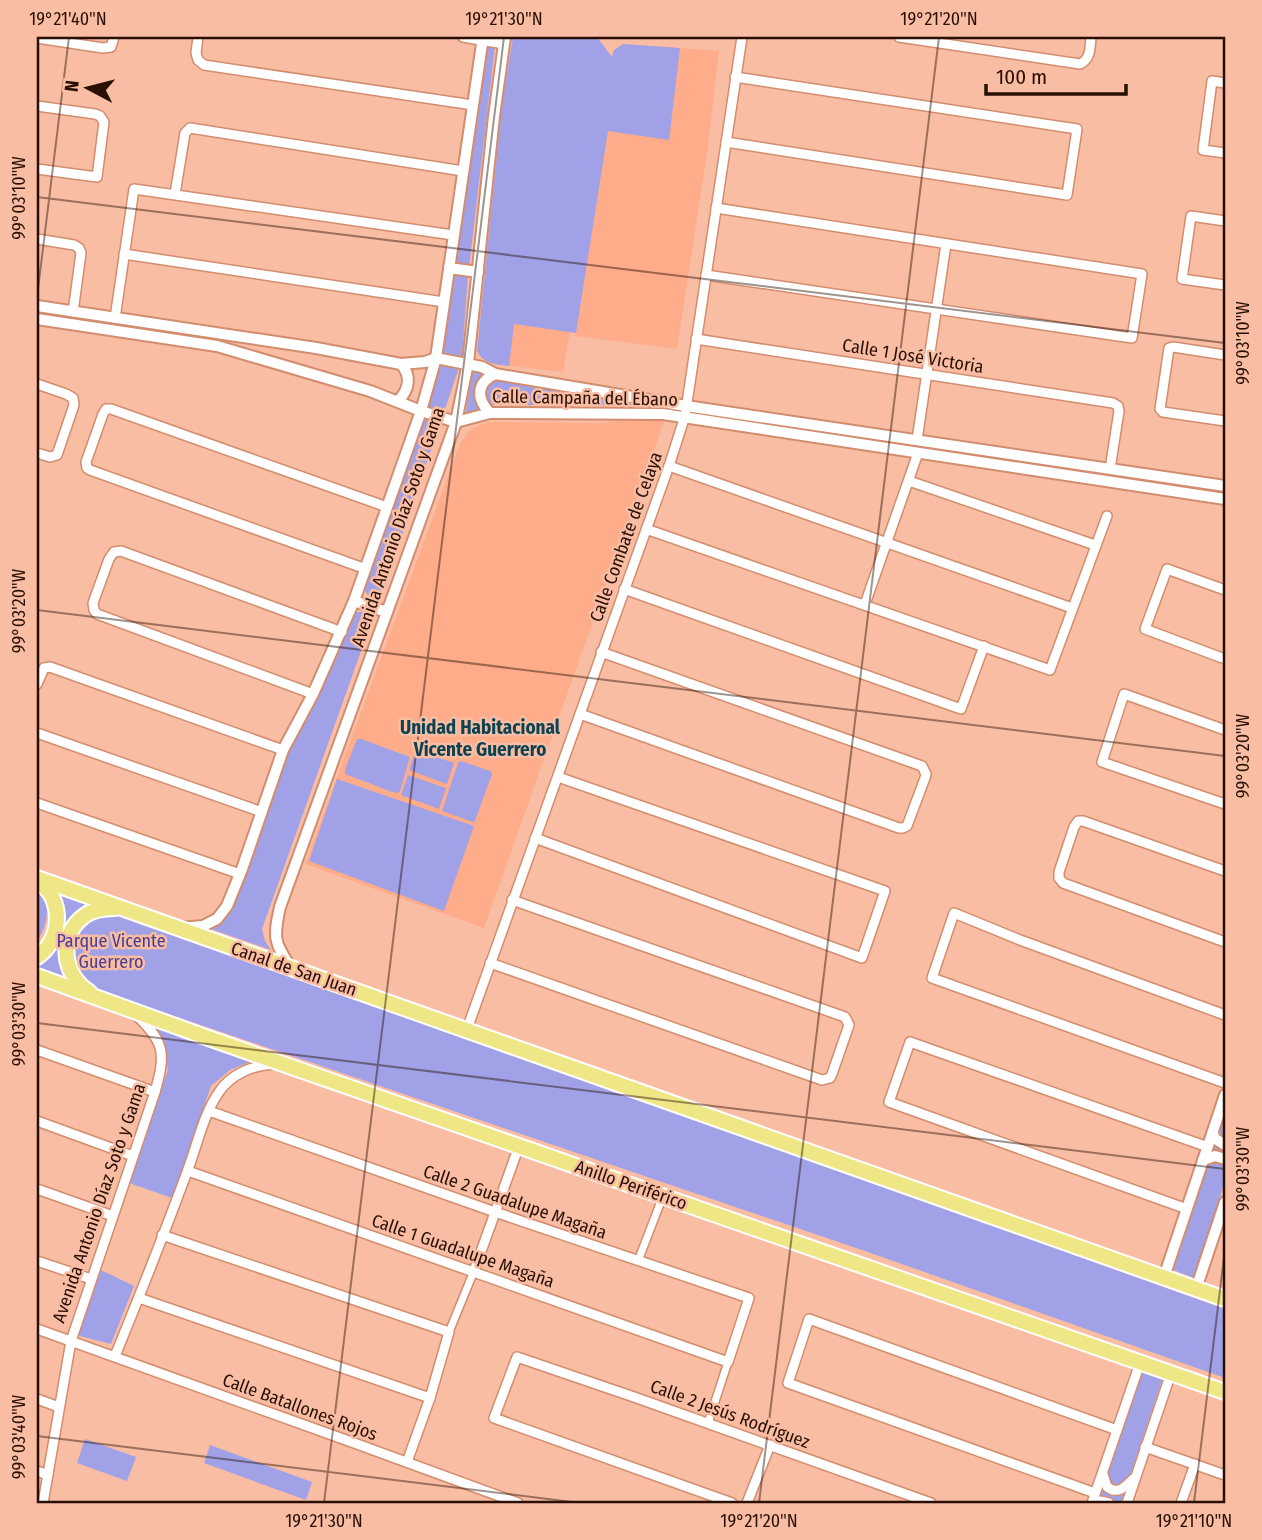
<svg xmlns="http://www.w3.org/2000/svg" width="1262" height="1540" viewBox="0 0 1262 1540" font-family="'Fira Sans Condensed',sans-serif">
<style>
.built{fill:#feac8a}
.green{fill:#a1a1e7}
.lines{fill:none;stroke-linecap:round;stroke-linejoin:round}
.pedestrian-casing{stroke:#d38c6e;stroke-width:10}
.minor-casing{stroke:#d38c6e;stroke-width:12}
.tertiary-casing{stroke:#d38c6e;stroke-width:14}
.primary-casing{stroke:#fff;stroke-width:18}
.pedestrian{stroke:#fff;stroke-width:7}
.minor{stroke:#fff;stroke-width:9}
.tertiary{stroke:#fff;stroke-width:10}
.primary{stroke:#efe685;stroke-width:14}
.ticks{fill:none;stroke:#290f04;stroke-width:2;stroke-opacity:0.45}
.labels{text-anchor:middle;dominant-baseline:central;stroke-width:5;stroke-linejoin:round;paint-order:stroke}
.street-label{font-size:18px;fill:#290f04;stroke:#f9bda4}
.park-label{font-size:18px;fill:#463e92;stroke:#f9bda4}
.neighbourhood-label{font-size:19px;font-weight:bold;fill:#0c4252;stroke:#f9bda4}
.neatline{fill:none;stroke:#290f04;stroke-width:2.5}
.ticks-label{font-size:18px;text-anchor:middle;fill:#290f04}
</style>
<rect width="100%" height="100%" fill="#f9bda4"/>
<g class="built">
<path d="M623 44 719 51 708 146 677 349 575 336 576 333 570 332 563 372 492 364 481 358 477 351 502 104 613 58 614 50Z"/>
<path d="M665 419 484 928 305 864 457 452 461 442 469 431 479 425 490 422 604 423 618 421Z"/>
</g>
<g class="green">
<path d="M513 37H597L612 57 614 50 623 44 680 48 669 140 608 131 576 333 514 324 509 366C495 364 484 364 477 351L502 104Z"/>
<path d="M483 44 495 46 469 268 449 265Z"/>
<path d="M449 272 468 275 462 357 437 354Z"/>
<path d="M440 362 460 365 384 588 378 595H368L363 589Z"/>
<path d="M473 370 485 374C475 387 473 399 482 412L465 417Z"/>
<path d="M493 379 665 405H491L485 399 482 391Z"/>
<path d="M357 612H364L369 616 371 623 262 929 265 941 271 950 211 929 226 915 283 755 350 617Z"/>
<path d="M357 739H361L410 757 400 791 397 793 392 792 345 774V770Z"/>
<path d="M416 750 454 763 447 784 409 770Z"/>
<path d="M461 761 490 771 492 774 475 821 473 822 442 811 458 763Z"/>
<path d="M408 775 446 788 439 809 401 795Z"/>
<path d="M337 779 474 826 444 911 309 861Z"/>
<path d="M37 888C40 892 44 898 46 903 49 915 44 932 37 941Z"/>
<path d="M57 892 88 903 80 911 63 970 67 982 37 969V965L47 956Z"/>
<path d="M124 913 1225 1309V1378L862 1250 92 988C81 981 80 979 74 967 62 942 74 935 89 915Z"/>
<path d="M154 1025 254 1060 230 1070 211 1086 172 1198 129 1183 168 1070 164 1047Z"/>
<path d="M1225 1097V1181L1194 1278 1168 1268Z"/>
<path d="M99 1269 134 1286 111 1344 76 1335Z"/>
<path d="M1135 1368 1163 1377 1121 1503H1088Z"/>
<path d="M85 1439 136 1457 127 1481 77 1463Z"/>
<path d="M210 1445 312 1482 306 1500 204 1463Z"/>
</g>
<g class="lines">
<g class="pedestrian-casing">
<g id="pedestrian">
<path d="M638 1261 663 1196"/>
<path d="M449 1332 474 1271"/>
<path d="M708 1423 728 1362"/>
</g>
</g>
<g class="minor-casing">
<g id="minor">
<path d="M198 37 196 53 198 60 204 65 473 105"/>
<path d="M463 37 504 44"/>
<path d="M899 37 1080 64C1091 59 1090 47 1091 37"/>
<path d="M37 38 103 48 111 47 114 37"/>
<path d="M1225 83 1212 81 1203 150 1225 153"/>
<path d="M37 106 95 114 100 116 104 122 97 177 37 169"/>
<path d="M726 142 1067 195 1077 129 735 77"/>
<path d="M175 194 185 133 190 128 463 171"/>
<path d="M1225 221 1191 216 1182 279 1225 285"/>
<path d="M37 239 74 245 79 248 81 253 73 312"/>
<path d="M124 254 444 302"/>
<path d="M706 275 1132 338 1142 274 716 208"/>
<path d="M115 318 134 189 453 235"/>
<path d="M696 339 1113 403 1118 406 1119 411 1110 469"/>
<path d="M1225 355 1173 347 1169 348 1160 409 1163 412 1225 421"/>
<path d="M37 384 66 394 73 398 74 405 57 455 50 457 37 453"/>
<path d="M917 440 946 244"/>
<path d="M669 466 1072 608"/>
<path d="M909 481 1095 545"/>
<path d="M646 529 1050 670 1107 516"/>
<path d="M366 569 90 470 87 468 86 462 103 414 106 409H111L387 507"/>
<path d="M624 589 961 709 984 646"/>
<path d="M1225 590 1167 569 1145 629 1225 659"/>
<path d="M865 604 918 453"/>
<path d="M37 684 44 668 50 667 283 750"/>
<path d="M313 694 97 614 94 610 93 603 109 559 114 552 121 551 342 632"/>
<path d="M580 714 899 828H903L907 826 925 778 926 774 922 766 601 652"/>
<path d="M1225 730 1124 694 1102 762 1225 804"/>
<path d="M37 733 262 812"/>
<path d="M37 803 240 874"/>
<path d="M535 838 862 958 885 891 558 777"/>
<path d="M1225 871 1083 821H1078L1074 827 1059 872V878L1063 883 1225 942"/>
<path d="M490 963 822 1080 830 1078 832 1074 849 1025 845 1017 512 900"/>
<path d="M1225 1015 1020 940 954 913 932 978 1225 1083"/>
<path d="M467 1029 669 466 685 416 742 37"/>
<path d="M37 1050 155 1092"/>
<path d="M37 1121 133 1156"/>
<path d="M188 1171 728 1362 749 1298 495 1212 209 1111"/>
<path d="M37 1189 113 1216"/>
<path d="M1187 1209 889 1102 910 1042 1208 1147"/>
<path d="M162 1235 449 1332 430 1398 407 1462"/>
<path d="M37 1261 91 1279"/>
<path d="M474 1271 519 1146"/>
<path d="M139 1298 430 1398"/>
<path d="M37 1329 346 1440 518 1503"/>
<path d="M115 1356C140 1295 164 1234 187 1172 197 1146 203 1115 219 1092 231 1074 253 1065 274 1064"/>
<path d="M37 1399 59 1407"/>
<path d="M1145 1447 1225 1475"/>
<path d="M37 1471 48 1475"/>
<path d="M1103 1474 1107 1487C1118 1495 1125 1487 1133 1479"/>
<path d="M1095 1493 788 1383 809 1319 1117 1430"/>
<path d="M43 1503 71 1341 155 1092C166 1053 165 1042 135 1014"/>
<path d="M732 1503 494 1418 517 1357 634 1397 931 1503"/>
<path d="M747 1503 770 1445"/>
<path d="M1092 1503 1140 1363"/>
<path d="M1096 1503 1100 1501 1109 1503"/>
<path d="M1127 1503 1171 1373"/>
<path d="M1181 1503 1195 1464"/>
</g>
</g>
<g class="tertiary-casing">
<g id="tertiary">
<path d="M449 268 478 272"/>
<path d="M37 306 316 348 401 364 425 362 436 358 482 367 495 374 686 406 1225 486"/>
<path d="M37 319 217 346 370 391 421 411 456 422 490 413 663 414 1225 499"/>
<path d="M398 401C409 390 412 376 401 364"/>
<path d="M490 413C476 399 476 383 495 374"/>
<path d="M354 601 387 612"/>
<path d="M180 928 203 926 217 919 227 906 242 869 283 750 313 694 354 601 421 411 436 358 483 37"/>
<path d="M292 969C274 943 273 938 280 907L456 422 468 363 494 116 505 37"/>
<path d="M1213 1132 1214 1138 1225 1145"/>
<path d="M1203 1160 1215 1156 1225 1159"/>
<path d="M1164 1277 1225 1095"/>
<path d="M1196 1289 1225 1202"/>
</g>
</g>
<g class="primary-casing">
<g id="primary">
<path d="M37 878 1225 1299"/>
<path d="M37 957C63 939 64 899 38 881"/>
<path d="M37 976 214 1040 1225 1392"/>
<path d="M89 992C63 976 57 936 84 916 93 909 104 908 115 908"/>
</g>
</g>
<use href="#pedestrian" class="pedestrian"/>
<use href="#minor" class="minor"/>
<use href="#tertiary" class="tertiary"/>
<use href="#primary" class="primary"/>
</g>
<path class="ticks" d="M37 197 1225 343M37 297 69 37M37 610 1225 756M37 1023 1225 1169M37 1436 580 1503M324 1503 504 37M759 1503 939 37M1194 1503 1225 1249"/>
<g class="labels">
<g class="street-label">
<text transform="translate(913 356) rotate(9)">Calle 1 José Victoria</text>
<text transform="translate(585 398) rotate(1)">Calle Campaña del Ébano</text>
<text transform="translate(398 527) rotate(-71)">Avenida Antonio Díaz Soto y Gama</text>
<text transform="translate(626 537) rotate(-70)">Calle Combate de Celaya</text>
<text transform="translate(294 969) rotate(19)">Canal de San Juan</text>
<text transform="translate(631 1185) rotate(19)">Anillo Periférico</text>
<text transform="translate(515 1202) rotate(19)">Calle 2 Guadalupe Magaña</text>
<text transform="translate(99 1203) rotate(-71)">Avenida Antonio Díaz Soto y Gama</text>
<text transform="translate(463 1251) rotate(19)">Calle 1 Guadalupe Magaña</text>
<text transform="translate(300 1407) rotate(20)">Calle Batallones Rojos</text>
<text transform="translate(730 1414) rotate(20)">Calle 2 Jesús Rodríguez</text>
</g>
<g class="park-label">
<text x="111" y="941">Parque Vicente<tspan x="111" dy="21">Guerrero</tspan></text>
</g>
<g class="neighbourhood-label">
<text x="480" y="727">Unidad Habitacional<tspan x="480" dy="22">Vicente Guerrero</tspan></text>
</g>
</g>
<rect width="1262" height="1540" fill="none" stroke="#f9bda4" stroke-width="77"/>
<g transform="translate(88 88) rotate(277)" stroke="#f9bda4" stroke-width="5" paint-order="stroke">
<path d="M0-5L12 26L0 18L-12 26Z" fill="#290f04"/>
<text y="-10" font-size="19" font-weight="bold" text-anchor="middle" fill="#290f04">N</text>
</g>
<path d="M986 84v10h140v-10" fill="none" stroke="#290f04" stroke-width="3.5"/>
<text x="996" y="84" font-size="21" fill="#290f04" stroke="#f9bda4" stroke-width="5" paint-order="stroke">100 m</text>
<rect x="38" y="38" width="1186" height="1464" class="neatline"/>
<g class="ticks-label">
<text x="68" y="25">19°21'40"N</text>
<text x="504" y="25">19°21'30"N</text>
<text x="939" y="25">19°21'20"N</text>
<text transform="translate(19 198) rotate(-90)" y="6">99°03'10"W</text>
<text transform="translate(1243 343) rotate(-90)" y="6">99°03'10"W</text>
<text transform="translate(19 611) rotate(-90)" y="6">99°03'20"W</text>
<text transform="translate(1243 756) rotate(-90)" y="6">99°03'20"W</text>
<text transform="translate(19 1024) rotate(-90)" y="6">99°03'30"W</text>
<text transform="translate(1243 1169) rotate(-90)" y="6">99°03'30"W</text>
<text transform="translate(19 1437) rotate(-90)" y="6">99°03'40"W</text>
<text x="324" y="1527">19°21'30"N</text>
<text x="759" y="1527">19°21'20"N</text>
<text x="1194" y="1527">19°21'10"N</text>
</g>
</svg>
